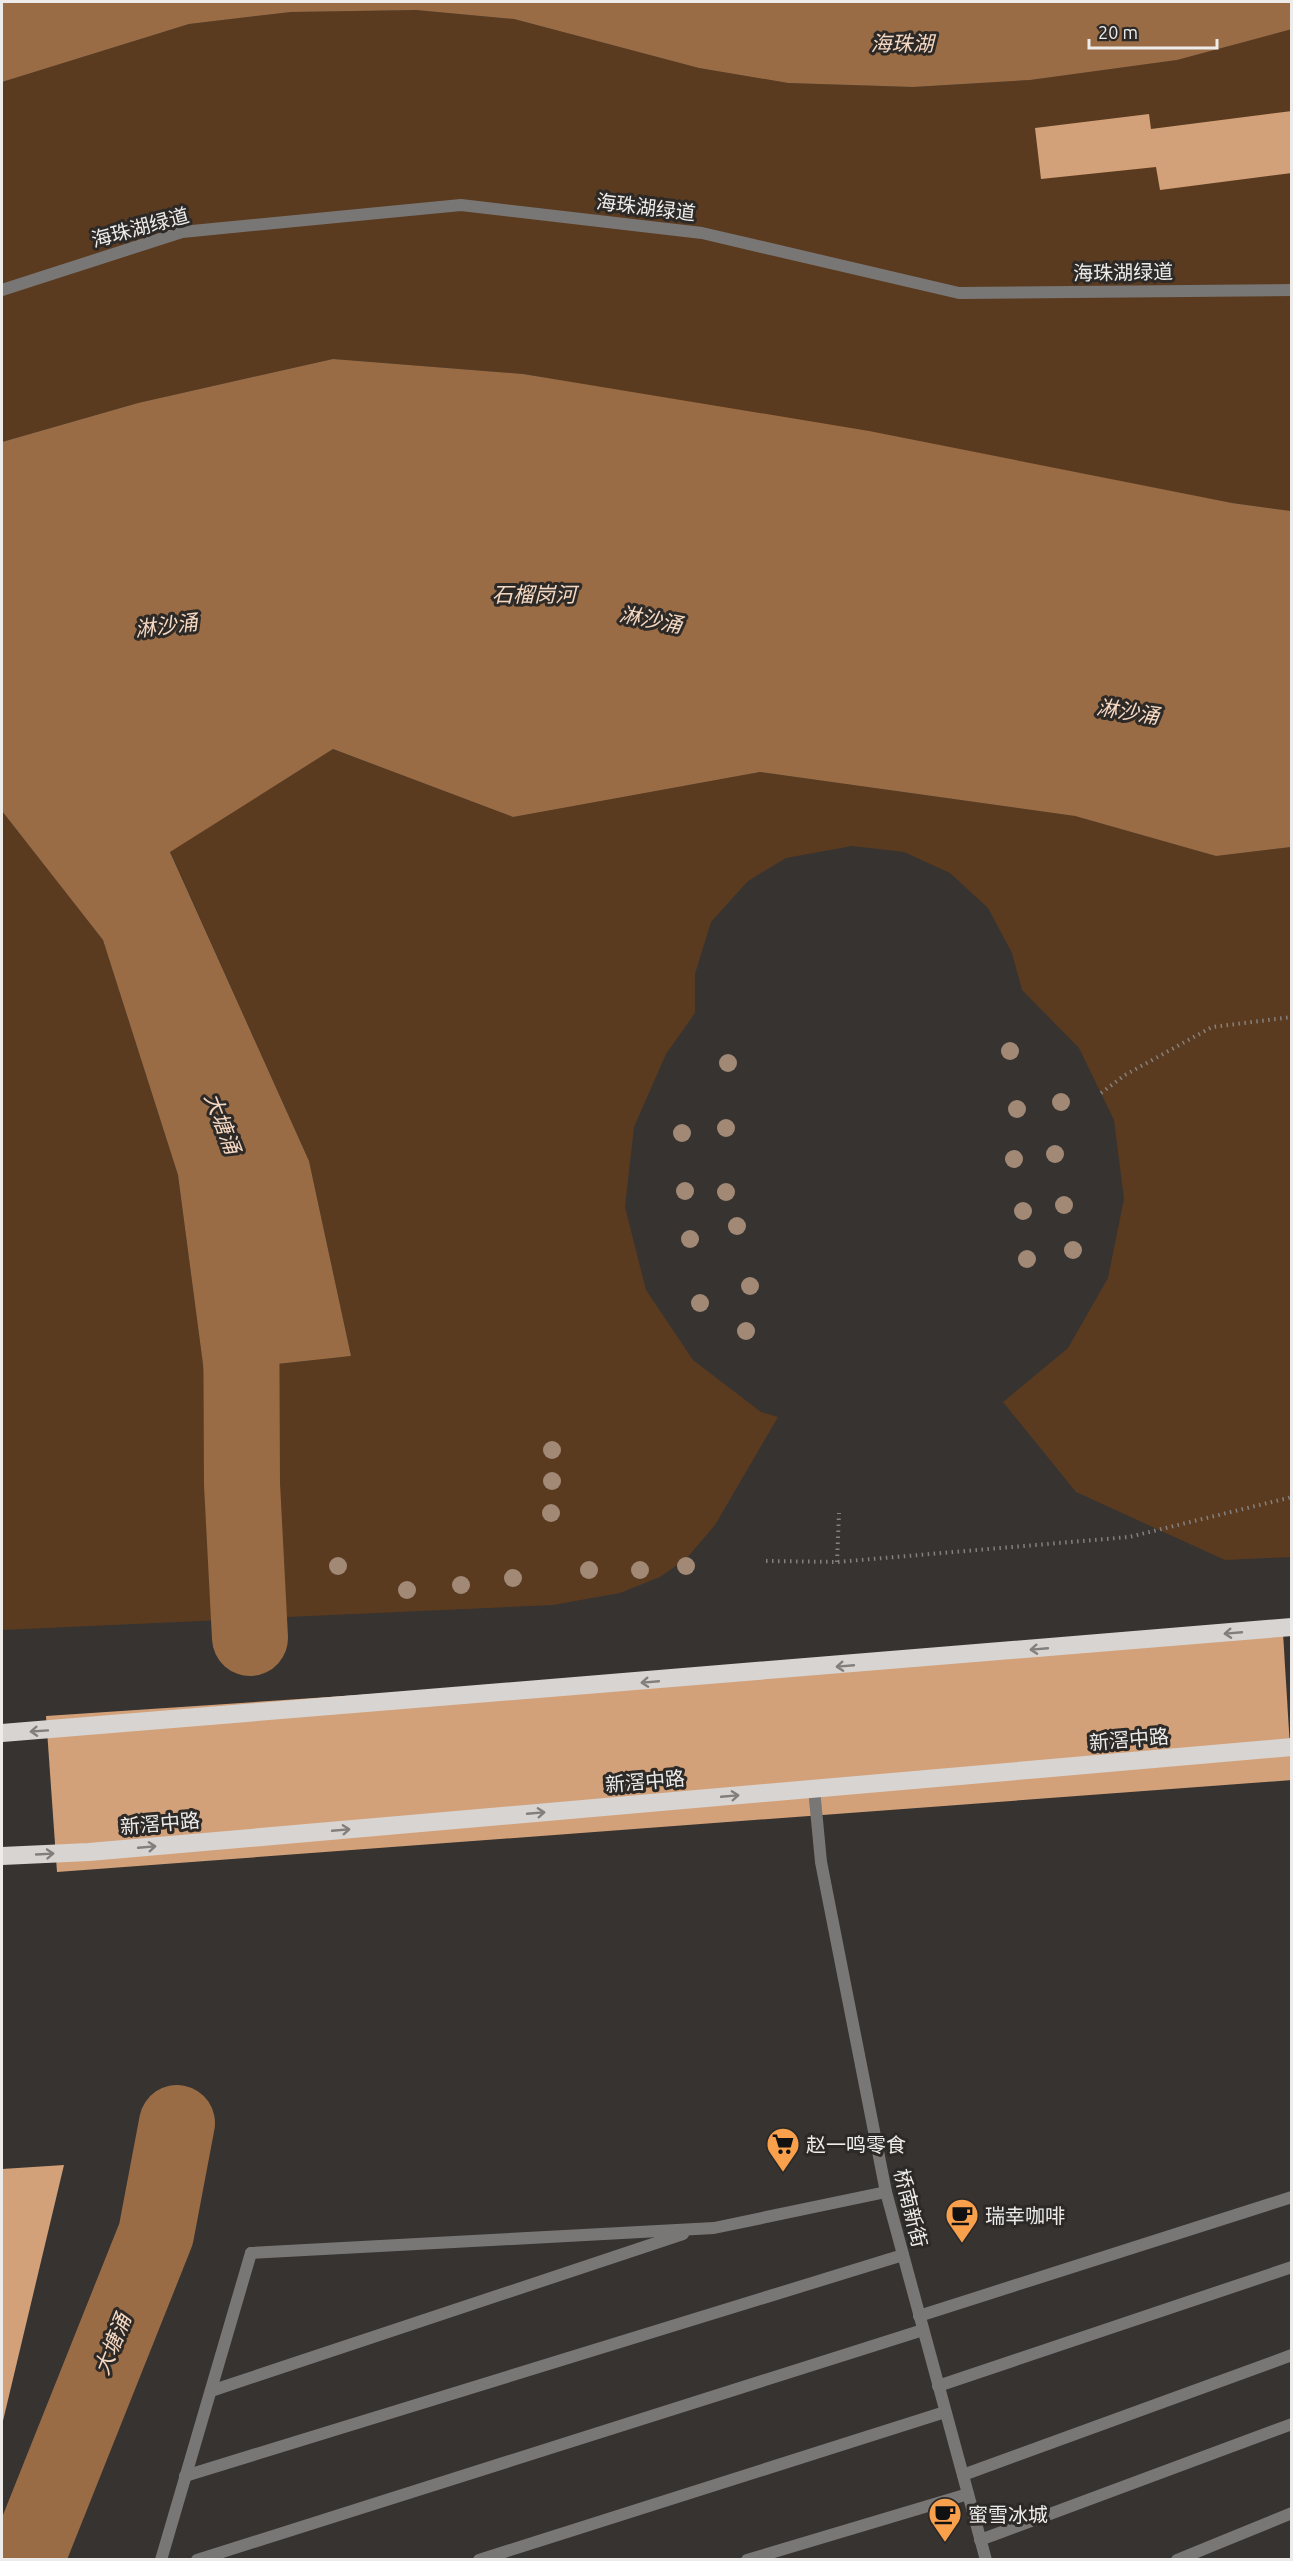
<svg xmlns="http://www.w3.org/2000/svg" width="1293" height="2561" viewBox="0 0 1293 2561" font-family="Ubuntu,'Noto Sans SC',sans-serif">
<style>
.green{fill:#5a3b20}
.water{fill:#996c45}
.lines{fill:none;stroke-linecap:round;stroke-linejoin:round}
.river{stroke:#996c45;stroke-width:76}
.building{fill:#d2a179}
.path{stroke:#84817f;stroke-width:4;stroke-dasharray:1.5 4.5;stroke-linecap:butt}
.lane{stroke:#797776;stroke-width:12}
.street{stroke:#797776;stroke-width:12}
.highway{stroke:#d8d4d1;stroke-width:18}
.tree{fill:#a28976}
.oneway{stroke:#827e7c}
.labels{text-anchor:middle;dominant-baseline:central;stroke-width:6;stroke-linejoin:round;paint-order:stroke}
.street-label{font-size:20px;fill:#edecea;stroke:#2c2927}
.poi-label{font-size:20px;fill:#edecea;stroke:#2c2927;text-anchor:start}
.water-label{font-size:21px;font-style:italic;fill:#f5d8c2;stroke:#2c2927}
</style>
<rect width="100%" height="100%" fill="#363331"/>
<g class="green">
<path d="M416 10 514 19 699 68 788 83 913 87 1030 80 1177 60 1291 29V511L1232 503 523 374 333 359 138 403 2 442V82L189 24 291 12Z"/>
<path d="M333 749 513 817 760 772 1075 816 1216 856 1291 847V1557L1225 1560 1076 1492 1003 1402 1068 1348 1108 1278 1124 1199 1114 1120 1079 1048 1022 990 1012 953 988 908 950 873 904 852 852 846 786 858 748 881 711 922 695 974V1013L666 1054 634 1127 625 1207 646 1290 693 1360 761 1412 778 1417 715 1525 686 1559 660 1577 620 1593 553 1605 2 1630V811L103 940 178 1175 204 1372 351 1356 309 1161 170 851Z"/>
</g>
<g class="water">
<path d="M2 2H1291L1292 29 1177 60 1030 80 913 87 788 83 699 68 514 19 416 10 291 12 189 24 2 82Z"/>
<path d="M333 359 523 374 869 431 1232 503 1291 511V847L1216 856 1075 816 760 772 513 817 333 749 170 852 309 1161 351 1356 204 1372 178 1175 103 940 2 811V442L138 403Z"/>
</g>
<g class="lines">
<g class="river">
<path d="M241 1262 242 1484 250 1638"/>
<path d="M26 2560 156 2234 177 2123"/>
</g>
</g>
<g class="building">
<path d="M1292 111V173L1160 190 1156 167 1041 179 1035 128 1149 114 1151 129Z"/>
<path d="M1283 1633 1292 1780 57 1872 46 1716Z"/>
<path d="M64 2165 2 2425V2169Z"/>
</g>
<g class="lines">
<g class="path">
<path d="M1101 1093 1125 1075 1212 1027 1292 1017"/>
<path d="M766 1561 837 1562 1129 1537 1292 1497"/>
<path d="M837 1562 839 1513"/>
</g>
<g class="lane">
<path d="M251 2253 714 2228 886 2192"/>
<path d="M938 2386 1292 2267"/>
<path d="M211 2391 683 2234"/>
<path d="M963 2475 1292 2355"/>
<path d="M185 2476 903 2255"/>
<path d="M980 2540 1292 2424"/>
<path d="M197 2560 923 2330"/>
<path d="M479 2560 945 2412"/>
<path d="M747 2560 968 2494"/>
<path d="M1177 2560 1292 2513"/>
</g>
<g class="street">
<path d="M2 290 182 232 461 205 702 233 959 293 1292 290"/>
<path d="M814 1789 821 1862 886 2192 986 2560"/>
<path d="M919 2316 1292 2197"/>
<path d="M161 2560 251 2253"/>
</g>
<g class="highway">
<path d="M2 1733 1292 1627"/>
<path d="M2 1856 89 1852 1292 1747"/>
</g>
</g>
<g class="tree">
<circle cx="1010" cy="1051" r="9"/>
<circle cx="728" cy="1063" r="9"/>
<circle cx="1061" cy="1102" r="9"/>
<circle cx="1017" cy="1109" r="9"/>
<circle cx="726" cy="1128" r="9"/>
<circle cx="682" cy="1133" r="9"/>
<circle cx="1055" cy="1154" r="9"/>
<circle cx="1014" cy="1159" r="9"/>
<circle cx="685" cy="1191" r="9"/>
<circle cx="726" cy="1192" r="9"/>
<circle cx="1064" cy="1205" r="9"/>
<circle cx="1023" cy="1211" r="9"/>
<circle cx="737" cy="1226" r="9"/>
<circle cx="690" cy="1239" r="9"/>
<circle cx="1073" cy="1250" r="9"/>
<circle cx="1027" cy="1259" r="9"/>
<circle cx="750" cy="1286" r="9"/>
<circle cx="700" cy="1303" r="9"/>
<circle cx="746" cy="1331" r="9"/>
<circle cx="552" cy="1450" r="9"/>
<circle cx="552" cy="1481" r="9"/>
<circle cx="551" cy="1513" r="9"/>
<circle cx="338" cy="1566" r="9"/>
<circle cx="686" cy="1566" r="9"/>
<circle cx="589" cy="1570" r="9"/>
<circle cx="640" cy="1570" r="9"/>
<circle cx="513" cy="1578" r="9"/>
<circle cx="461" cy="1585" r="9"/>
<circle cx="407" cy="1590" r="9"/>
</g>
<defs><path id="oneway-shaft" d="M-6 0H5M1.5-3L5.5 0L1.5 3" fill="none" stroke-width="1.6" stroke-linecap="round" stroke-linejoin="round" transform="scale(1.5)"/></defs>
<g class="oneway">
<use href="#oneway-shaft" transform="translate(1233 1633) rotate(175)"/>
<use href="#oneway-shaft" transform="translate(1039 1649) rotate(175)"/>
<use href="#oneway-shaft" transform="translate(845 1666) rotate(175)"/>
<use href="#oneway-shaft" transform="translate(650 1682) rotate(175)"/>
<use href="#oneway-shaft" transform="translate(39 1731) rotate(176)"/>
<use href="#oneway-shaft" transform="translate(730 1796) rotate(-5)"/>
<use href="#oneway-shaft" transform="translate(536 1813) rotate(-5)"/>
<use href="#oneway-shaft" transform="translate(341 1830) rotate(-5)"/>
<use href="#oneway-shaft" transform="translate(147 1847) rotate(-5)"/>
<use href="#oneway-shaft" transform="translate(45 1854) rotate(-3)"/>
</g>
<defs>
<g id="supermarket-pin" transform="scale(1.725)"><path d="M0 17L-7.5 6A9.5 9.5 0 1 1 7.5 6Z" fill="#f9a04d" stroke="#2c2927"/><path d="M-6-5.5h2.5l.6 2H6L4.5 2H-2.5L-4.4-4H-6ZM-1.5 3.2a1.3 1.3 0 1 0 .1 0ZM3 3.2a1.3 1.3 0 1 0 .1 0Z" fill="#111"/></g>
<g id="cafe-pin" transform="scale(1.725)"><path d="M0 17L-7.5 6A9.5 9.5 0 1 1 7.5 6Z" fill="#f9a04d" stroke="#2c2927"/><path d="M-5.5-4.5H6V0H3Q3 3.5 0 3.5H-2.5Q-5.5 3.5-5.5 0ZM3-3.2v2h1.7v-2ZM-6 4.5H4V6H-6Z" fill="#111"/></g>
</defs>
<g fill-rule="evenodd">
<use href="#supermarket-pin" x="783" y="2144"/>
<use href="#cafe-pin" x="962" y="2215"/>
<use href="#cafe-pin" x="945" y="2514"/>
</g>
<g class="labels">
<g class="street-label">
<text transform="translate(646 207) rotate(7)">海珠湖绿道</text>
<text transform="translate(140 227) rotate(-15)">海珠湖绿道</text>
<text transform="translate(1123 272) rotate(-1)">海珠湖绿道</text>
<text transform="translate(1129 1739) rotate(-5)">新滘中路</text>
<text transform="translate(645 1781) rotate(-5)">新滘中路</text>
<text transform="translate(160 1823) rotate(-5)">新滘中路</text>
<text transform="translate(911 2208) rotate(76)">桥南新街</text>
</g>
<g class="poi-label">
<text x="806" y="2144">赵一鸣零食</text>
<text x="985" y="2215">瑞幸咖啡</text>
<text x="968" y="2514">蜜雪冰城</text>
</g>
<g class="water-label">
<text x="902" y="43">海珠湖</text>
<text x="534" y="594">石榴岗河</text>
<text transform="translate(651 619) rotate(11)">淋沙涌</text>
<text transform="translate(166 625) rotate(-7)">淋沙涌</text>
<text transform="translate(1128 711) rotate(9)">淋沙涌</text>
<text transform="translate(223 1123) rotate(69)">大塘涌</text>
<text transform="translate(112 2344) rotate(-68)">大塘涌</text>
</g>
</g>
<rect width="1293" height="2561" fill="none" stroke="#edecea" stroke-width="6"/>
<path d="M1089 39v9h128v-9" fill="none" stroke="#edecea" stroke-width="3"/>
<text x="1098" y="39" font-size="18" fill="#edecea" stroke="#2c2927" stroke-width="4.5" paint-order="stroke">20 m</text>
</svg>
